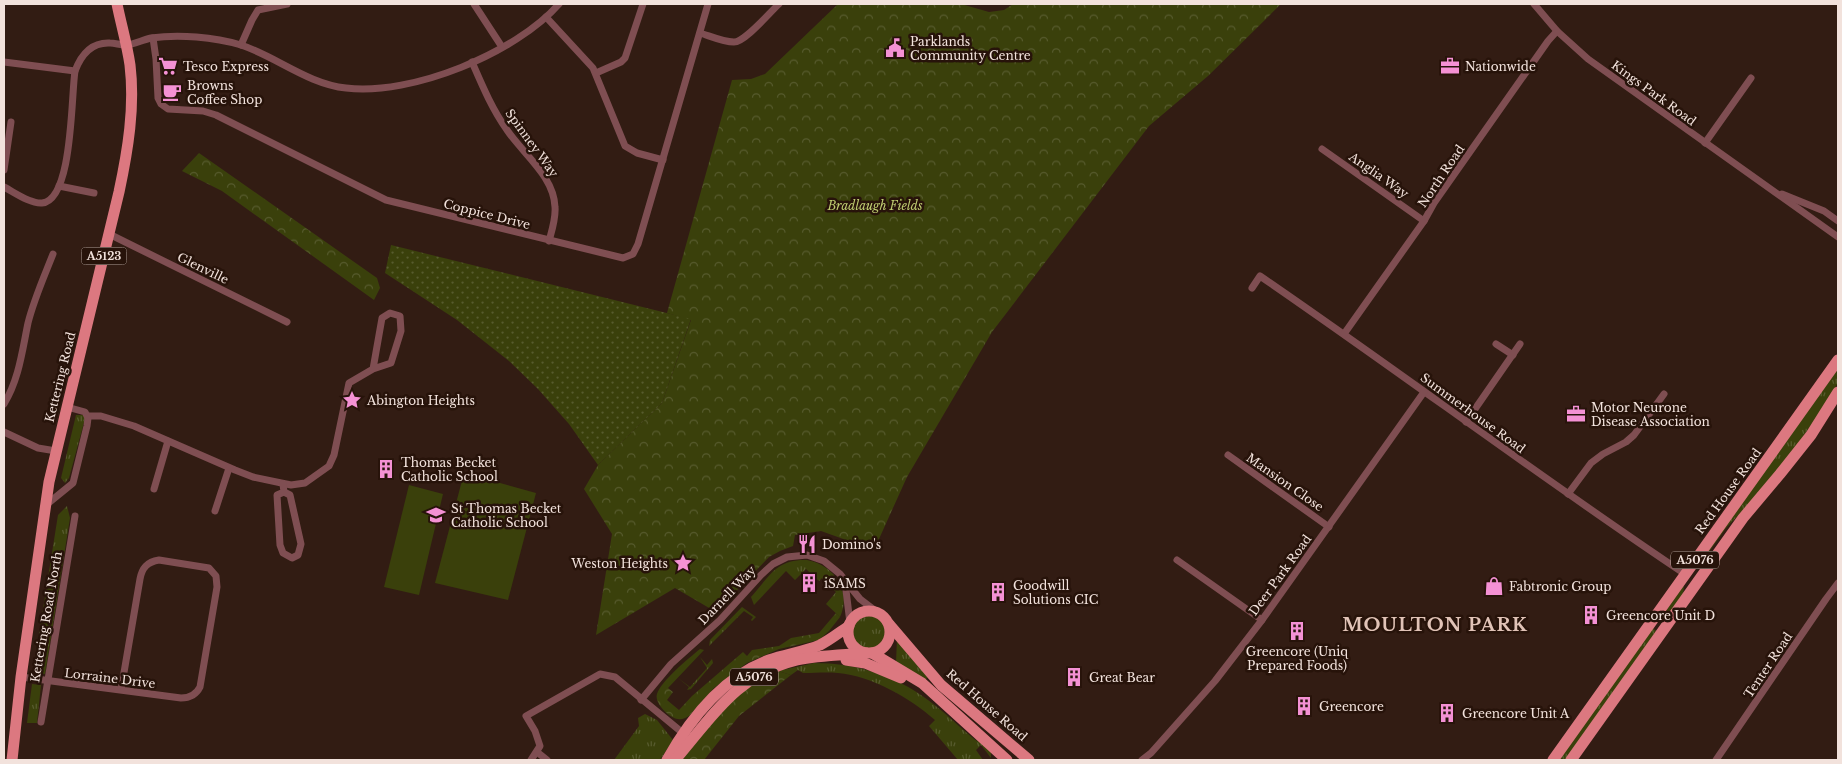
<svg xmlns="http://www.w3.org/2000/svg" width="1842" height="764" viewBox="0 0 1842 764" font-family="'Libre Baskerville',serif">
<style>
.grass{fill:url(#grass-tufts)}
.forest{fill:url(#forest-crowns)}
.garden{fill:url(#garden-dots)}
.pitch{fill:#3a400b}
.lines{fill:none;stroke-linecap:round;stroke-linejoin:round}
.street{stroke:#7f4e52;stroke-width:7}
.primary{stroke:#dc7880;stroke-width:11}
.labels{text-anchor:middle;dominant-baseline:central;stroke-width:5;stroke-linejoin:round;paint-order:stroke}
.shield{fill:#27130a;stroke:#b5a49d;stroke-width:1}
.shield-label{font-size:11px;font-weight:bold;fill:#f2e2dc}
.poi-label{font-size:12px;fill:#f2e2dc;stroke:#27130a;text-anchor:start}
.street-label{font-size:12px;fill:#f2e2dc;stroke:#27130a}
.park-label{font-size:12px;font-style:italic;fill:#bfcd71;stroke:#27130a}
.district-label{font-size:18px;font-weight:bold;letter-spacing:1px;fill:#e1c3b7;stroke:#27130a}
</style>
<defs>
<pattern id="grass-tufts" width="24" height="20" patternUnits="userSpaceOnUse" patternTransform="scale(1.25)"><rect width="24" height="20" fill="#3a400b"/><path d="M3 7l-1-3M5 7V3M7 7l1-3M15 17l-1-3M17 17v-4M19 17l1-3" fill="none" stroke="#575b2e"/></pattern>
<pattern id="forest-crowns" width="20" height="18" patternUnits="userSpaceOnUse" patternTransform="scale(1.25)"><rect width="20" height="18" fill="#3a400b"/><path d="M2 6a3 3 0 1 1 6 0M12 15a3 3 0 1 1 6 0" fill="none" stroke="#575b2e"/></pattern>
<pattern id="garden-dots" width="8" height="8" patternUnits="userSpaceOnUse" patternTransform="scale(1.25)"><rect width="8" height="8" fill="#3a400b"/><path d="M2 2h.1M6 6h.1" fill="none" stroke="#575b2e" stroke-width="1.8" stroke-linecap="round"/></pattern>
</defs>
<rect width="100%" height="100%" fill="#321c13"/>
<g class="grass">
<path d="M1838 368V383L1816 418 1792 452 1751 502 1726 528 1699 566 1698 565Z"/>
<path d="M76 415H86L69 478 65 483 61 478Z"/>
<path d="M67 506 70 518 45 674 33 672 58 515Z"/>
<path d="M807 560C834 565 852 591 840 617L826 604 836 592 822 578 819 581 806 569 795 580 786 571 754 605 751 597C769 577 776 559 807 560Z"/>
<path d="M1684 585 1683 596 1667 617 1663 615Z"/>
<path d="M742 607 756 617 752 621 751 620 753 617 744 611 709 646 710 640Z"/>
<circle cx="869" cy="632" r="16"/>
<path d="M1653 628 1656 631 1565 760H1559Z"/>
<path d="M897 639 928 677 924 681 896 663Z"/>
<path d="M700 657 707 665 712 659 713 663 691 689 687 690 689 687 678 678 690 687 707 668Z"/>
<path d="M814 663C855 663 895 675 928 700 946 713 961 729 978 742L973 735 991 751V758L981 745 976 750 983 760H958L929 726 935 720C910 698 872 676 838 673 826 672 814 673 803 673L798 670 791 675 778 671Z"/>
<path d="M32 684 41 685 37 723H27Z"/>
<path d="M645 714 657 720 673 740 660 760H614L639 726 638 718Z"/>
</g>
<g class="forest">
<path d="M838 4H961L989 12 1004 10 1013 4H1281L1208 76 1149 126 992 332 907 477 874 550 821 531 795 535 793 546 780 551 769 557 716 612 675 588 596 635 612 534 584 489 598 465 662 403 691 320 667 313 732 80 751 79 765 74Z"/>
<path d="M199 153 377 278 380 288 374 300 222 191 182 171Z"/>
<path d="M836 613 840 617 829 631 819 640 779 649 747 663 714 688 689 716C685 718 682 720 678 719 669 718 654 703 657 694 661 681 689 658 700 649L704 650 668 688 673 692 667 700 679 710 692 696 743 652 747 656 752 650 779 646 791 638 819 633Z"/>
<path d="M778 671 791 675 739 716 704 760H682L721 710 749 685Z"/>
</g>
<path class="garden" d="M391 245 691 319 662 403 598 465 569 424 538 389 509 361 457 320 385 273Z"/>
<g class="pitch">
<path d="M464 473 536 493 508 600 435 583Z"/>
<path d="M409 485 443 494 419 595 384 587Z"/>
</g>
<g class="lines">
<g class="street">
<path d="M474 4 502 47"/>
<path d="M1534 4 1557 31 1588 59 1838 237"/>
<path d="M546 17 593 68 625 146 637 153 663 160"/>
<path d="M700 33C710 36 723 42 734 42 745 42 770 12 779 4"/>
<path d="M153 38 156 59 158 98 161 104 168 109 203 111 216 115 386 200 623 258 633 254 638 244 708 4"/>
<path d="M241 45 252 20 258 10 287 4"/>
<path d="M4 62 75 71"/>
<path d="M472 62C482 85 492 109 507 130 523 154 554 176 555 207 556 218 552 230 549 241"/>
<path d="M596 73 621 62 625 58 643 4"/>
<path d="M1705 143 1751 78"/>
<path d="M1322 149 1424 221"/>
<path d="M4 170 11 122"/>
<path d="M59 186 94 193"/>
<path d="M4 187C14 192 30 204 42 203 73 200 71 96 75 71 81 55 91 42 110 43 115 43 120 45 125 45 133 45 142 40 151 38 179 34 214 37 241 45 277 57 308 84 346 88 412 96 516 53 559 4"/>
<path d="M1782 194 1824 211 1838 221"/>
<path d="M109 234 287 322"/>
<path d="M1252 288 1260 276C1403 374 1541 478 1685 574"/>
<path d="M1344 334 1424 221 1434 203 1548 41 1557 31"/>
<path d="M1496 344 1513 355"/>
<path d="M4 404C19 379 22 352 28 323 34 299 44 277 53 254"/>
<path d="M88 416H101L134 426 235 470 253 477 291 485 305 483 329 466 334 455 349 383 373 369 382 318 390 313 400 316 401 331 391 363 373 369"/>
<path d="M1466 422 1520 344"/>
<path d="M4 432 38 448 56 451"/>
<path d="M1228 455 1329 527"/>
<path d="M283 484 284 492 290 495 301 544 298 555 292 558 283 553 280 545 277 495 284 492"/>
<path d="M154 489 168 441"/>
<path d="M1568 494 1591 463 1603 454 1626 442 1634 435 1664 394"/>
<path d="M46 505 73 483 87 426 88 418 85 412 67 407"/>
<path d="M215 511 229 468"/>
<path d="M1177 560 1262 620"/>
<path d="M845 582 850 623"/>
<path d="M21 677 181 698C190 698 196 695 200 687L217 587 216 576 209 568 159 560C147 562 142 568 140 579L121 690"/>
<path d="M641 700 671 664 720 620 761 575 773 564 787 557 807 555 824 561 840 574 860 599 877 612"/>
<path d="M41 722 75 516"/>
<path d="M537 752 547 760"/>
<path d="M531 760 540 746 535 731 526 716 600 674 615 677 684 734"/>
<path d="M1142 760 1151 753 1215 681 1262 620 1424 392"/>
<path d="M1716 760 1826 599 1838 583"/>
</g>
<g class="primary">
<circle cx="869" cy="632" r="21"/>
<path d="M889 624 941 685 1029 760"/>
<path d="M872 653 922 683 1007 760"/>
<path d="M846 660 865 663 901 678"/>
<path d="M12 760 21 677 49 482 119 192C128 150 135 107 130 65 127 44 121 24 117 4"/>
<path d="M667 760C690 719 723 677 769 660 785 654 804 652 820 645 830 640 840 632 849 626"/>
<path d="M675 760C713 716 736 675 797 660 819 655 843 655 866 653"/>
<path d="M1553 760 1838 360"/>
<path d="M1571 760 1743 518 1780 474 1811 435 1838 392"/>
</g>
</g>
<defs>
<g id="civic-bare" transform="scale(1.5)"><path d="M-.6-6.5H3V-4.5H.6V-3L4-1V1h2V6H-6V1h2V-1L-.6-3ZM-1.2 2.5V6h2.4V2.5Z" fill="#f491d4" stroke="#27130a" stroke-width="2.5" paint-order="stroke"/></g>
<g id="supermarket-bare" transform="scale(1.5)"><path d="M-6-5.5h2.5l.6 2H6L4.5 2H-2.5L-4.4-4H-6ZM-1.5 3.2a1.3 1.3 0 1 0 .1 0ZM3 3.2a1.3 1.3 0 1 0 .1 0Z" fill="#f491d4" stroke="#27130a" stroke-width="2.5" paint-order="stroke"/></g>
<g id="office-bare" transform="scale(1.5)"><path d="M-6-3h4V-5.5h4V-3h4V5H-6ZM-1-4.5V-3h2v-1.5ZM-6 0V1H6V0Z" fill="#f491d4" stroke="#27130a" stroke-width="2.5" paint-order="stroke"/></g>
<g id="cafe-bare" transform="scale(1.5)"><path d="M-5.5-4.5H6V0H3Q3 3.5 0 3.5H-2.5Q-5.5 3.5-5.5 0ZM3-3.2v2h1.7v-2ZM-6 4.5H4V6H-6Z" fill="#f491d4" stroke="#27130a" stroke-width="2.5" paint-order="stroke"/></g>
<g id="sight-bare" transform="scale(1.5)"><path d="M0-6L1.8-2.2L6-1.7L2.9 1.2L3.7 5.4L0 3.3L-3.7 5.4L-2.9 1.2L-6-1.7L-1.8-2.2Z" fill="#f491d4" stroke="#27130a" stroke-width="2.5" paint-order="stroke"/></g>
<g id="building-bare" transform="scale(1.5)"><path d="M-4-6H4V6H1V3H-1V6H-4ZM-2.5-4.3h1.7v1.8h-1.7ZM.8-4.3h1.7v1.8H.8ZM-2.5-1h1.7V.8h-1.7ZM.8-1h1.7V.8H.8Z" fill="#f491d4" stroke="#27130a" stroke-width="2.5" paint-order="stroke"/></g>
<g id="school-bare" transform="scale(1.5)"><path d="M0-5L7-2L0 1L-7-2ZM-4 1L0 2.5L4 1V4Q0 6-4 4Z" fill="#f491d4" stroke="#27130a" stroke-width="2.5" paint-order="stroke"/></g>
<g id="restaurant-bare" transform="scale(1.5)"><path d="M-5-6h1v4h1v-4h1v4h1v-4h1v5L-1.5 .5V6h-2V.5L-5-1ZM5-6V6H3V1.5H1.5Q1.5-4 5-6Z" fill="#f491d4" stroke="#27130a" stroke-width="2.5" paint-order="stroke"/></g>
<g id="shop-bare" transform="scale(1.5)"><path d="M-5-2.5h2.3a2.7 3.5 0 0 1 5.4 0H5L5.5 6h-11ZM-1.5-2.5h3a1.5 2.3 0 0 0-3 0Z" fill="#f491d4" stroke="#27130a" stroke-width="2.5" paint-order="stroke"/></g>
</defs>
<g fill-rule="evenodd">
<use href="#civic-bare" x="895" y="48"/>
<use href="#supermarket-bare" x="168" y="66"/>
<use href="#office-bare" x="1450" y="66"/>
<use href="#cafe-bare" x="172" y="92"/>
<use href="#sight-bare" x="352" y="400"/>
<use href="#office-bare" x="1576" y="414"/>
<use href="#building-bare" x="386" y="469"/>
<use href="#school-bare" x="436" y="515"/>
<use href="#restaurant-bare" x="807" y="544"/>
<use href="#sight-bare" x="683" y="563"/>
<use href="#building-bare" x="809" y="583"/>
<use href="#shop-bare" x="1494" y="586"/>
<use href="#building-bare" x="998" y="592"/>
<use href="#building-bare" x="1591" y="615"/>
<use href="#building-bare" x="1297" y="631"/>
<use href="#building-bare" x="1074" y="677"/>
<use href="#building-bare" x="1304" y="706"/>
<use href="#building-bare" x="1447" y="713"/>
</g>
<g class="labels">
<g class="shield">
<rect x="81.5" y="247.5" width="45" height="17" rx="4"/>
<rect x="1671" y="551.5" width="48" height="17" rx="4"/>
<rect x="730" y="668.5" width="48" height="17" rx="4"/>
</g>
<g class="shield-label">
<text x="104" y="256">A5123</text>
<text x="1695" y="560">A5076</text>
<text x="754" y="677">A5076</text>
</g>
<g class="poi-label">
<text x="910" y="41">Parklands<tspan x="910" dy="14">Community Centre</tspan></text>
<text x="183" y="66">Tesco Express</text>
<text x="1465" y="66">Nationwide</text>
<text x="187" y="85">Browns<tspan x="187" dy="14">Coffee Shop</tspan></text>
<text x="367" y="400">Abington Heights</text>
<text x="1591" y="407">Motor Neurone<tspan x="1591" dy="14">Disease Association</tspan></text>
<text x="401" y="462">Thomas Becket<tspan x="401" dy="14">Catholic School</tspan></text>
<text x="451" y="508">St Thomas Becket<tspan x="451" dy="14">Catholic School</tspan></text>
<text x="822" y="544">Domino's</text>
<text x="668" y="563" text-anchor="end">Weston Heights</text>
<text x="824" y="583">iSAMS</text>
<text x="1013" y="585">Goodwill<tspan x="1013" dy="14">Solutions CIC</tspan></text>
<text x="1509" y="586">Fabtronic Group</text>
<text x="1606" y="615">Greencore Unit D</text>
<text x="1297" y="651" text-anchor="middle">Greencore (Uniq<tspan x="1297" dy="14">Prepared Foods)</tspan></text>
<text x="1089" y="677">Great Bear</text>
<text x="1319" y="706">Greencore</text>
<text x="1462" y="713">Greencore Unit A</text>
</g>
<g class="street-label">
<text transform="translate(1654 93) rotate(36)">Kings Park Road</text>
<text transform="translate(532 143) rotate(54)">Spinney Way</text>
<text transform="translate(1379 175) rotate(35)">Anglia Way</text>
<text transform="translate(1441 176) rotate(-56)">North Road</text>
<text transform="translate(487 214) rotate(14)">Coppice Drive</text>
<text transform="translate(203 268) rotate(26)">Glenville</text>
<text transform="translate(60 377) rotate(-76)">Kettering Road</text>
<text transform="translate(1473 413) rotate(36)">Summerhouse Road</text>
<text transform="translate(1285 482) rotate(35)">Mansion Close</text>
<text transform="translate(1728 491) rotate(-54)">Red House Road</text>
<text transform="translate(1280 575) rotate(-54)">Deer Park Road</text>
<text transform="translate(727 595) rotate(-46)">Darnell Way</text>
<text transform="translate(46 617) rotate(-80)">Kettering Road North</text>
<text transform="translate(1768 665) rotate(-56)">Tenter Road</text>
<text transform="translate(110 678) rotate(7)">Lorraine Drive</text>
<text transform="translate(987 705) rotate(41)">Red House Road</text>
</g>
<g class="park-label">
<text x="875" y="205">Bradlaugh Fields</text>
</g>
<g class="district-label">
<text x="1435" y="625">MOULTON PARK</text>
</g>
</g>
<rect width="1842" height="764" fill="none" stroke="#f2e2dc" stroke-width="10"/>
</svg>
